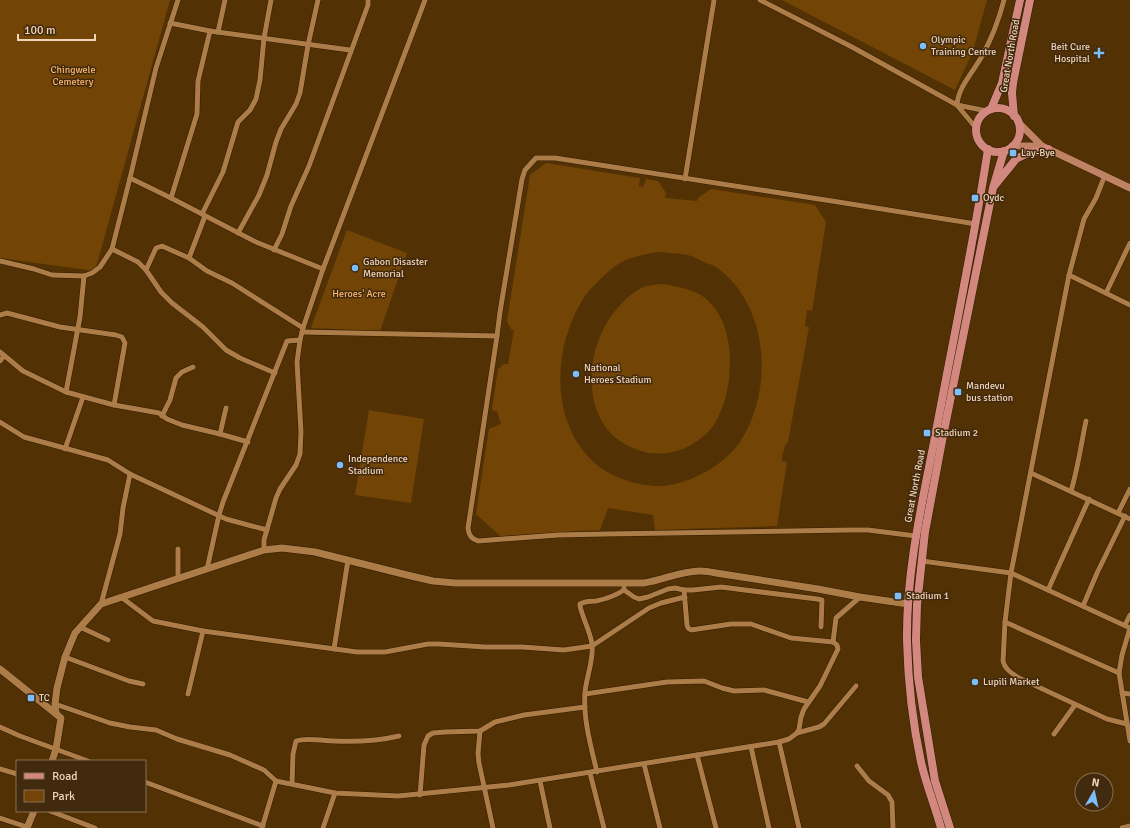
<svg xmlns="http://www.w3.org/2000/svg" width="1130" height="828" viewBox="0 0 1130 828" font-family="Signika,sans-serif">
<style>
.green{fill:#724506;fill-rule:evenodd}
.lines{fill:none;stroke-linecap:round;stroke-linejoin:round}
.minor-casing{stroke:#321b00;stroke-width:6}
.tertiary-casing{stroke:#321b00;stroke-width:8}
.secondary-casing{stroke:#321b00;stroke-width:8}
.primary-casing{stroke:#321b00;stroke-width:9}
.minor{stroke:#ad7d49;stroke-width:5}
.tertiary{stroke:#ad7d49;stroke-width:7}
.secondary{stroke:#bf8264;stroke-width:7}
.primary{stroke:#d2887e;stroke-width:8}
.poi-dot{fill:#7cbef9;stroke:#422a0e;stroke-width:1.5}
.labels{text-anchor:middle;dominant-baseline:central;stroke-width:3;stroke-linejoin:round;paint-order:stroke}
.poi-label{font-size:10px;fill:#efd4ba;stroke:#422a0e;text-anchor:start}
.street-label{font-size:10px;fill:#efd4ba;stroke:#422a0e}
.park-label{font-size:10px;fill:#fab66d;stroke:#422a0e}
</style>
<rect width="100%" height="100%" fill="#523105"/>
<g class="green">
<path d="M0 0H170L95 271 0 258Z"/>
<path d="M782 0H987L973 51 955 90Z"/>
<path d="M546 163 640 178 639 186 643 187 646 179 658 181 666 193 665 198 697 201 698 198 711 189 815 205 826 222 812 311 807 310 805 326 809 327 788 442 785 445 783 454H782V461L787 462 777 526 655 530 653 515 608 508 600 530 500 536 476 514 489 429 501 424 497 411H494L492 409 498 369 504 364H508L514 330 511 329 507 321 530 175ZM660 252C669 253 678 253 687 255 694 256 700 260 706 263 710 264 715 266 719 269 769 308 774 390 740 442 728 459 710 471 691 479 680 483 666 487 654 486 557 479 539 370 583 299 590 288 603 276 614 267 627 257 645 254 660 252Z"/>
<path d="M347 230 407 253 380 331 311 328Z"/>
<path d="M661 284C675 286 687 288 699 294 739 317 736 389 715 423 699 448 665 460 638 450 621 444 608 434 600 418 582 379 594 330 624 301 630 295 638 289 646 286 651 285 656 285 661 284Z"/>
<path d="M369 410 424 419 411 503 355 495Z"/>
</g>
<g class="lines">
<g class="minor-casing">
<g id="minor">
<path d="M760 0 852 47 957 105 987 111"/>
<path d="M170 23 210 31 350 50"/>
<path d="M218 32 225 0"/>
<path d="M976 128 957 105C958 87 974 71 982 56 992 38 999 19 1004 0"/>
<path d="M1105 175 1096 198 1084 219 1069 275 1011 573 1005 622 1003 661C1005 670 1012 673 1019 678L1107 719 1127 724"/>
<path d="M130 178 171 198 256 242 323 269"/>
<path d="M685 179 714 0"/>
<path d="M171 198 197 114 198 81 210 31"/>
<path d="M202 214 223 172 238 122 250 110 256 99 260 80 264 38 271 0"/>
<path d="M238 233 259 195 267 175 276 142 281 129 296 104 300 93 308 45 318 0"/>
<path d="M112 249 138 262 146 270 161 292 172 303 203 327 226 350 240 358 275 373"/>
<path d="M274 250 282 234 291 206 309 166 368 5V0"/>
<path d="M189 258 205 216"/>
<path d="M0 261 34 269 52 275 84 276 92 273 100 267 112 249 130 178 156 68 178 0"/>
<path d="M146 270 156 248 162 246 189 258 207 271 232 283 303 328"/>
<path d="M1069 275 1130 305"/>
<path d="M1106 293 1130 243"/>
<path d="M0 315 7 313 60 327 116 335 122 337 125 343 114 405"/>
<path d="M302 332 497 336"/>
<path d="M0 352 23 371 66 392 114 405 159 413 167 419 182 425 220 434 248 442"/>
<path d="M0 361 4 356"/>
<path d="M66 392 80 317 84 276"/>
<path d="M162 416 170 400 176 378 182 372 193 367"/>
<path d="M0 422 24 437 108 460 130 474 226 519 267 530"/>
<path d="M220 434 226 408"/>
<path d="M65 449 83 397"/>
<path d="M1031 473 1130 519"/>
<path d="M1071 491C1078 468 1081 444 1086 421"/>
<path d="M1118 513 1130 489"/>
<path d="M916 536 868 530H849L606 534 558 535 478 541C471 538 469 536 468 528L497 336 500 312 522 179 525 170 536 158H555L832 201 976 224"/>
<path d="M178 549V578"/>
<path d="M264 550V540L276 498 280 489 296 465 300 454 301 432 297 362 300 340 303 328 323 269 425 0"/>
<path d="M922 561 1011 573 1130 628"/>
<path d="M207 569 219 515 223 502 287 341 300 340"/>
<path d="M624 590 634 597 639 599 648 597 668 589 675 588 684 590H693L721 587 817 599 822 600 821 627"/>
<path d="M1048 590 1089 499"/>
<path d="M121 597 153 621 203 631 357 652H385L428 644H439L485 647H522L564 650 592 646 649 608 661 603 685 597"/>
<path d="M101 604 120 534 123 508 130 474"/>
<path d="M1083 606 1097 573 1125 516"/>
<path d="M1005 622 1119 673"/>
<path d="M1125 625 1130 615"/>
<path d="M80 627 108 640"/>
<path d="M1130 628 1122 655 1119 673 1130 741"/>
<path d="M833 642 836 618 860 597"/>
<path d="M334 649 348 560"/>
<path d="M65 657 129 681 143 684"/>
<path d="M1122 693 1130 694"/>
<path d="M188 694 203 631"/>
<path d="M585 694 667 682 704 681 722 688 734 691 764 690 808 702"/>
<path d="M55 704 110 723 130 727 156 730 177 739 230 755 264 770 276 781 335 793 398 796 509 785 779 742 789 739 797 733 799 729 801 717 804 709 820 686 838 649 837 645 833 642 791 638 751 624H731L691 630 688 628 687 625 684 590"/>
<path d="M0 727 20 736 88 761"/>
<path d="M480 731 478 754 479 763 493 828"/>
<path d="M797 733 819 727 824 724 856 686"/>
<path d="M1054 734 1075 705"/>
<path d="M779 742 799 828"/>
<path d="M751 747 769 828"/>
<path d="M697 755 716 828"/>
<path d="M644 764 660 828"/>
<path d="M857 766 869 781 888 795 892 802 893 828"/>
<path d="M0 769 17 774"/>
<path d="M597 772C591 747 583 719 585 693 586 677 594 661 592 644 590 631 583 619 580 606V604C585 601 590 601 596 601 606 599 615 596 624 590V588"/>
<path d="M590 773 604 828"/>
<path d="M540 781 550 828"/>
<path d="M145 782 263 826"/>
<path d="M292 784 293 754 296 741C308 737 321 741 334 741 356 742 378 741 399 736"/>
<path d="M420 795 424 745 428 736 433 733 445 732 480 731 495 722 524 715 585 707"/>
<path d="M50 811 95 828"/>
<path d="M0 818 27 827"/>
<path d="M262 828 276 781"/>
<path d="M323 828 335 793"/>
<path d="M1122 828 1130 826"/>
</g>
</g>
<g class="tertiary-casing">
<g id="tertiary">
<path d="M0 669 61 718 56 749 52 761"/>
<path d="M56 713 55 704 57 688 65 657 75 633 101 604 264 550 282 548 315 552 411 576 433 581 455 583H644C663 580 681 571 700 571 705 571 711 572 716 573L818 589 860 597 908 604"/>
<path d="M27 828 34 811"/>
</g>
</g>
<g class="secondary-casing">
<g id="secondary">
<path d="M1018 122 1042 146"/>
<path d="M1012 146H1042L1130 188"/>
</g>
</g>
<g class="primary-casing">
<g id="primary">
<circle cx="998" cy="130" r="22"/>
<path d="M991 109 1002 83 1020 0"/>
<path d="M1014 116 1012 93 1013 83 1030 0"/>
<path d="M995 185 1016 159 1026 154 1048 149"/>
<path d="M941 828C935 806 926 784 921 762 913 725 908 679 907 641 906 574 921 508 934 442 952 345 973 247 988 149"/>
<path d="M950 828 935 781 918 677 916 640 917 605 925 532 942 441 993 188 1004 151"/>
</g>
</g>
<use href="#minor" class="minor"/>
<use href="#tertiary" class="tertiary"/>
<use href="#secondary" class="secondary"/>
<use href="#primary" class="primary"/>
</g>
<g class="poi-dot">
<circle cx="923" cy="46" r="4"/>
<path d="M1097 47h4v4h4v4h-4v4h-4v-4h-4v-4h4z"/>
<rect x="1009" y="149" width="8" height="8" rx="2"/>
<rect x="971" y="194" width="8" height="8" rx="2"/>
<circle cx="355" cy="268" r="4"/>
<circle cx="576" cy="374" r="4"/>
<rect x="954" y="388" width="8" height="8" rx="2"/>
<rect x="923" y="429" width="8" height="8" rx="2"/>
<circle cx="340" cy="465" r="4"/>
<rect x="894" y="592" width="8" height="8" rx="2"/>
<circle cx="975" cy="682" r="4"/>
<rect x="27" y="694" width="8" height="8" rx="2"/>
</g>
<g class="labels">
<g class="poi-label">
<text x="931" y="40">Olympic<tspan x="931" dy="12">Training Centre</tspan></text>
<text x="1090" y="47" text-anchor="end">Beit Cure<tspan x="1090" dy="12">Hospital</tspan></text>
<text x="1021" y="153">Lay-Bye</text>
<text x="983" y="198">Oydc</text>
<text x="363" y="262">Gabon Disaster<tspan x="363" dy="12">Memorial</tspan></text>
<text x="584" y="368">National<tspan x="584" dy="12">Heroes Stadium</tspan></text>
<text x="966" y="386">Mandevu<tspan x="966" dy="12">bus station</tspan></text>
<text x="935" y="433">Stadium 2</text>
<text x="348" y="459">Independence<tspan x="348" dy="12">Stadium</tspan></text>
<text x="906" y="596">Stadium 1</text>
<text x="983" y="682">Lupili Market</text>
<text x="39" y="698">TC</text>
</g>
<g class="street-label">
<text transform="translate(1010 56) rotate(-80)">Great North Road</text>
<text transform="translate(915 486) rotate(-79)">Great North Road</text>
</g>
<g class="park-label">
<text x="73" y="70">Chingwele<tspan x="73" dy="12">Cemetery</tspan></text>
<text x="359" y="294">Heroes' Acre</text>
</g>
</g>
<rect x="16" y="760" width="130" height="52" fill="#422a0e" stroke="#876e53"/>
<rect x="24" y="773" width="20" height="6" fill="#d2887e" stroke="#876e53"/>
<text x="52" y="780" font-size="12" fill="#efd4ba">Road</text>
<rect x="24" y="790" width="20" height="12" fill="#724506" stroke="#876e53"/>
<text x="52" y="800" font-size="12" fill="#efd4ba">Park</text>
<g transform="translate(1094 792) rotate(9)"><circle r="19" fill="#422a0e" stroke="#876e53"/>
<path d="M0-3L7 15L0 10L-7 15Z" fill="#7cbef9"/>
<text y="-6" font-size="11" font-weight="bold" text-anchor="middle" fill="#efd4ba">N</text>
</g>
<path d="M18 34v6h77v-6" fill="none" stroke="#efd4ba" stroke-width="2"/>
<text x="24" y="34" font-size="12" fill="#efd4ba" stroke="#422a0e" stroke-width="3" paint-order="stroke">100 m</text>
</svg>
